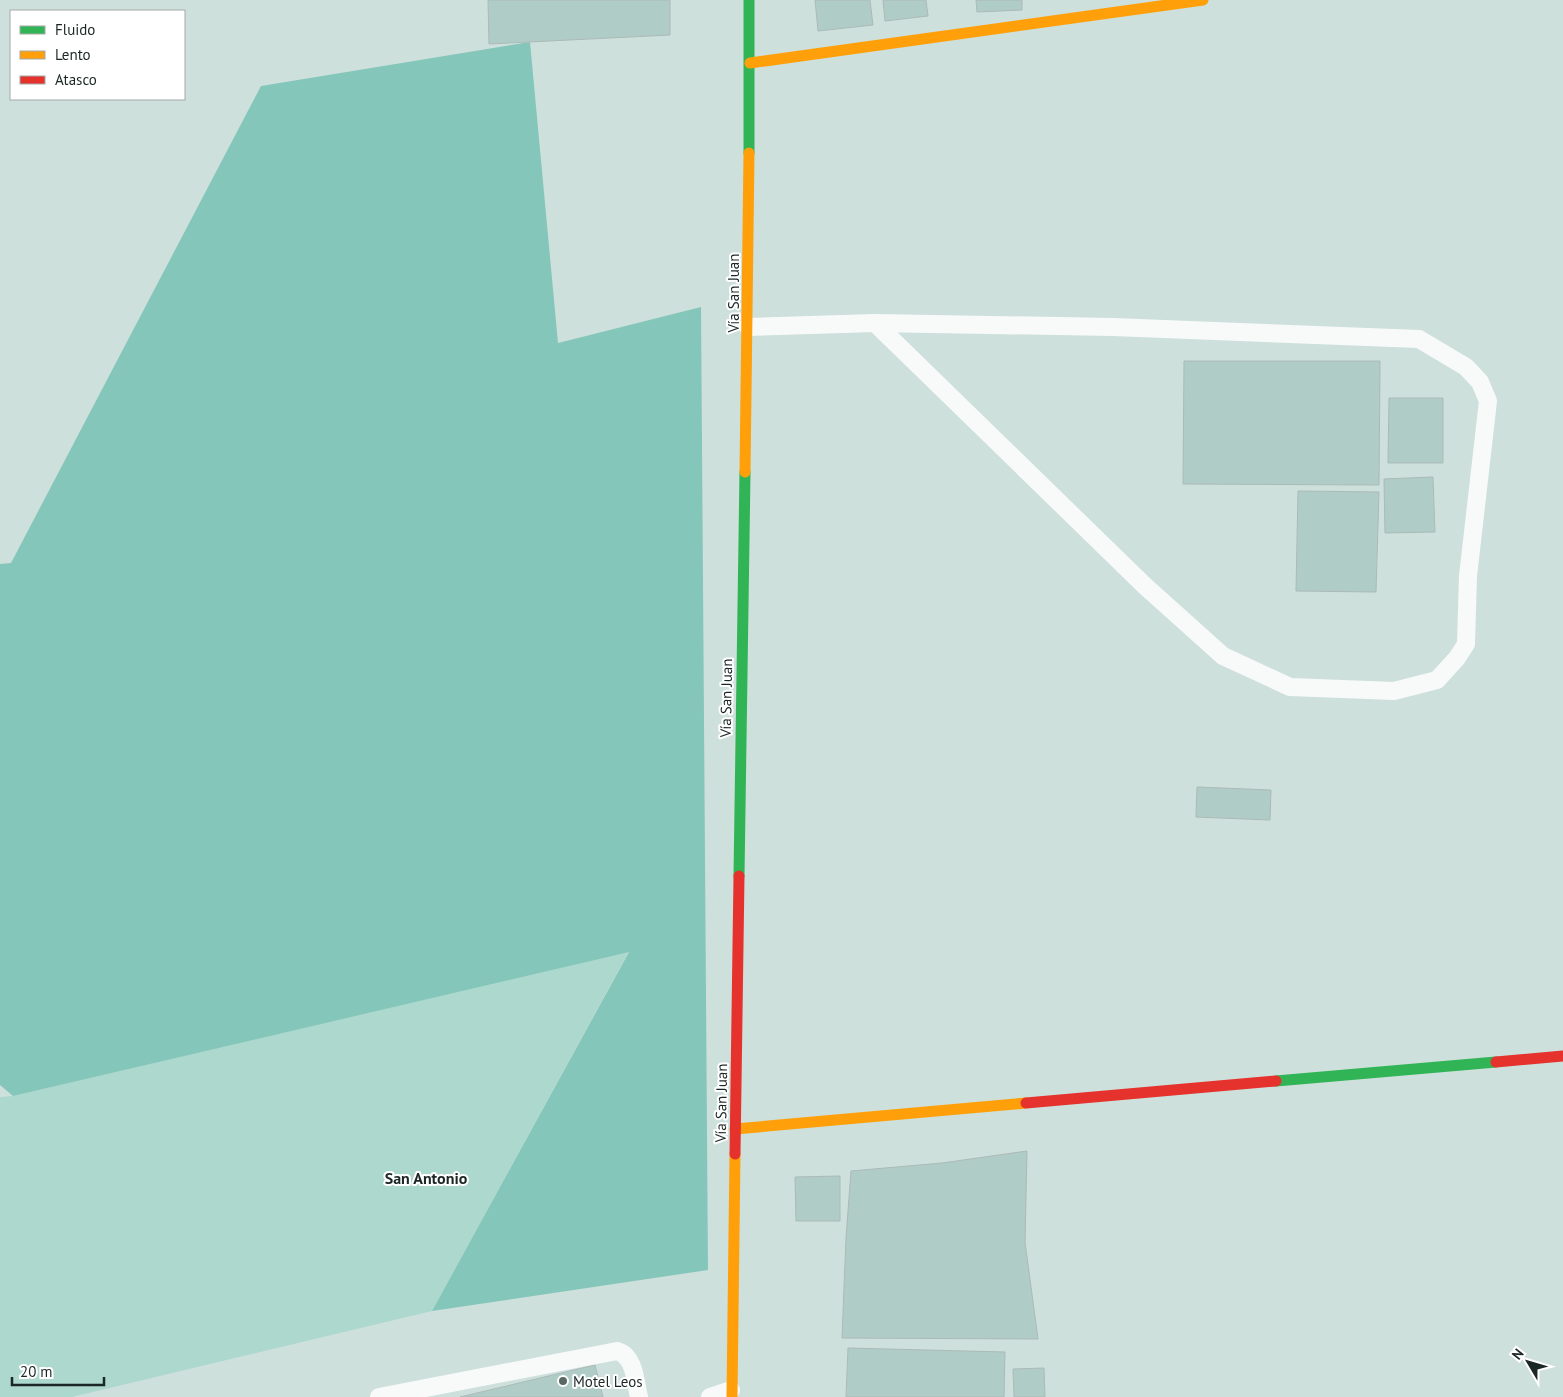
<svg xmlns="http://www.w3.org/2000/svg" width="1563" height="1397" viewBox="0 0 1563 1397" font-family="'PT Sans',sans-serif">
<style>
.green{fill:#acd8ce}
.forest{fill:#85c6ba}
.building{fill:#b0ccc6;stroke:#acbab7}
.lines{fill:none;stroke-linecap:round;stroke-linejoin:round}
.lane{stroke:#f8fafa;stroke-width:18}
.fast{stroke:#30b455;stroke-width:11}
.slow{stroke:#ff9f0a;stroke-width:11}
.jam{stroke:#e5322d;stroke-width:11}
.poi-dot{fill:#5a6864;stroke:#fff;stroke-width:2}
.labels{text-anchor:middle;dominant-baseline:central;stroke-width:4;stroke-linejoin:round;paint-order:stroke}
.street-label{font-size:15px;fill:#1b2724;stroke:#fff}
.poi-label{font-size:15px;fill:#1b2724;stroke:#fff;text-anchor:start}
.neighbourhood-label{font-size:16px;font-weight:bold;fill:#1b2724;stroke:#fff}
</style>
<rect width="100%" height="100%" fill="#cee0dc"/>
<path class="green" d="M629 951 432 1311 72 1397H0V1097L13 1096Z"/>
<path class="forest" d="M530 42 558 343 701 307 708 1270 432 1311 629 952 13 1096 0 1085V564L11 563 261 86Z"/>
<g class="building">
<path d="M488 0H670V35L489 44Z"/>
<path d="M815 0H870L873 25 818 31Z"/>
<path d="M883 0H926L928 16 885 21Z"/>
<path d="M976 0H1022V10L977 12Z"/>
<path d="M1184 361H1380L1379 485 1183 484Z"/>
<path d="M1389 398H1443V463H1388Z"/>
<path d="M1433 477 1435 532 1385 533 1384 479Z"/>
<path d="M1298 491 1379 492 1376 592 1296 591Z"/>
<path d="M1197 787 1271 790 1270 820 1196 817Z"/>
<path d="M1027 1151 1025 1242 1038 1339 842 1338 846 1238 851 1171 942 1163Z"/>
<path d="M840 1176V1221H796L795 1177Z"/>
<path d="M848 1348 1005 1352 1004 1397H846Z"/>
<path d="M595 1365 603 1397H460Z"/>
<path d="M1044 1368 1045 1397H1014L1013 1369Z"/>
</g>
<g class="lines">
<g class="lane">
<path d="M748 327 875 323 1113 327 1419 339 1466 367 1480 382 1488 401 1468 576 1466 644 1457 658 1437 680 1394 691 1290 687 1223 656 1145 586 875 323"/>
<path d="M379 1397 617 1351C635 1356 635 1381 639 1397"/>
<path d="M710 1397 731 1390"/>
</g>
<g class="fast">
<path d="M749 153V0"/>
<path d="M739 876 745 472"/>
<path d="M1276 1081 1496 1062"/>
</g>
<g class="slow">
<path d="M750 63 1203 0"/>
<path d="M745 472 749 153"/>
<path d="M735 1129 1026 1103"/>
<path d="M732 1397 735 1154"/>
</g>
<g class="jam">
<path d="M1496 1062 1563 1056"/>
<path d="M1026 1103 1276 1081"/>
<path d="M735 1154 739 876"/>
</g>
</g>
<circle class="poi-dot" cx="563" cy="1381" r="5"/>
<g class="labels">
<g class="street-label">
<text transform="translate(733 293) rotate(-90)">Vía San Juan</text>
<text transform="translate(726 698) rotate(-89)">Vía San Juan</text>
<text transform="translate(721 1103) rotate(-89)">Vía San Juan</text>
</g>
<g class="poi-label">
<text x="573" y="1381">Motel Leos</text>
</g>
<g class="neighbourhood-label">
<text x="426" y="1178">San Antonio</text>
</g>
</g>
<rect x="10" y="10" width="175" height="90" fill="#ffffff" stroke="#a4a9a7"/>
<rect x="20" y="26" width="25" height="8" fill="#30b455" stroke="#a4a9a7"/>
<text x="55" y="35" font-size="15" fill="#1b2724">Fluido</text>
<rect x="20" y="51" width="25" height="8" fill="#ff9f0a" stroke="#a4a9a7"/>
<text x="55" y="60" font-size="15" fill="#1b2724">Lento</text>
<rect x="20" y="76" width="25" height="8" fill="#e5322d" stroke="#a4a9a7"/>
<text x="55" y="85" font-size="15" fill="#1b2724">Atasco</text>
<g transform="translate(1528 1362) rotate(308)" stroke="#ffffff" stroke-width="4" paint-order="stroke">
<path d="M0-4L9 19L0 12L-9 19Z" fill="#1b2724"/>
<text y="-8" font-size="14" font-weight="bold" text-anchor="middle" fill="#1b2724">N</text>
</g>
<path d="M12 1377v8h92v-8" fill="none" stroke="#1b2724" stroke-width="2.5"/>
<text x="20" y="1377" font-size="15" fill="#1b2724" stroke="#ffffff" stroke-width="4" paint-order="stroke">20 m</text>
</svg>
